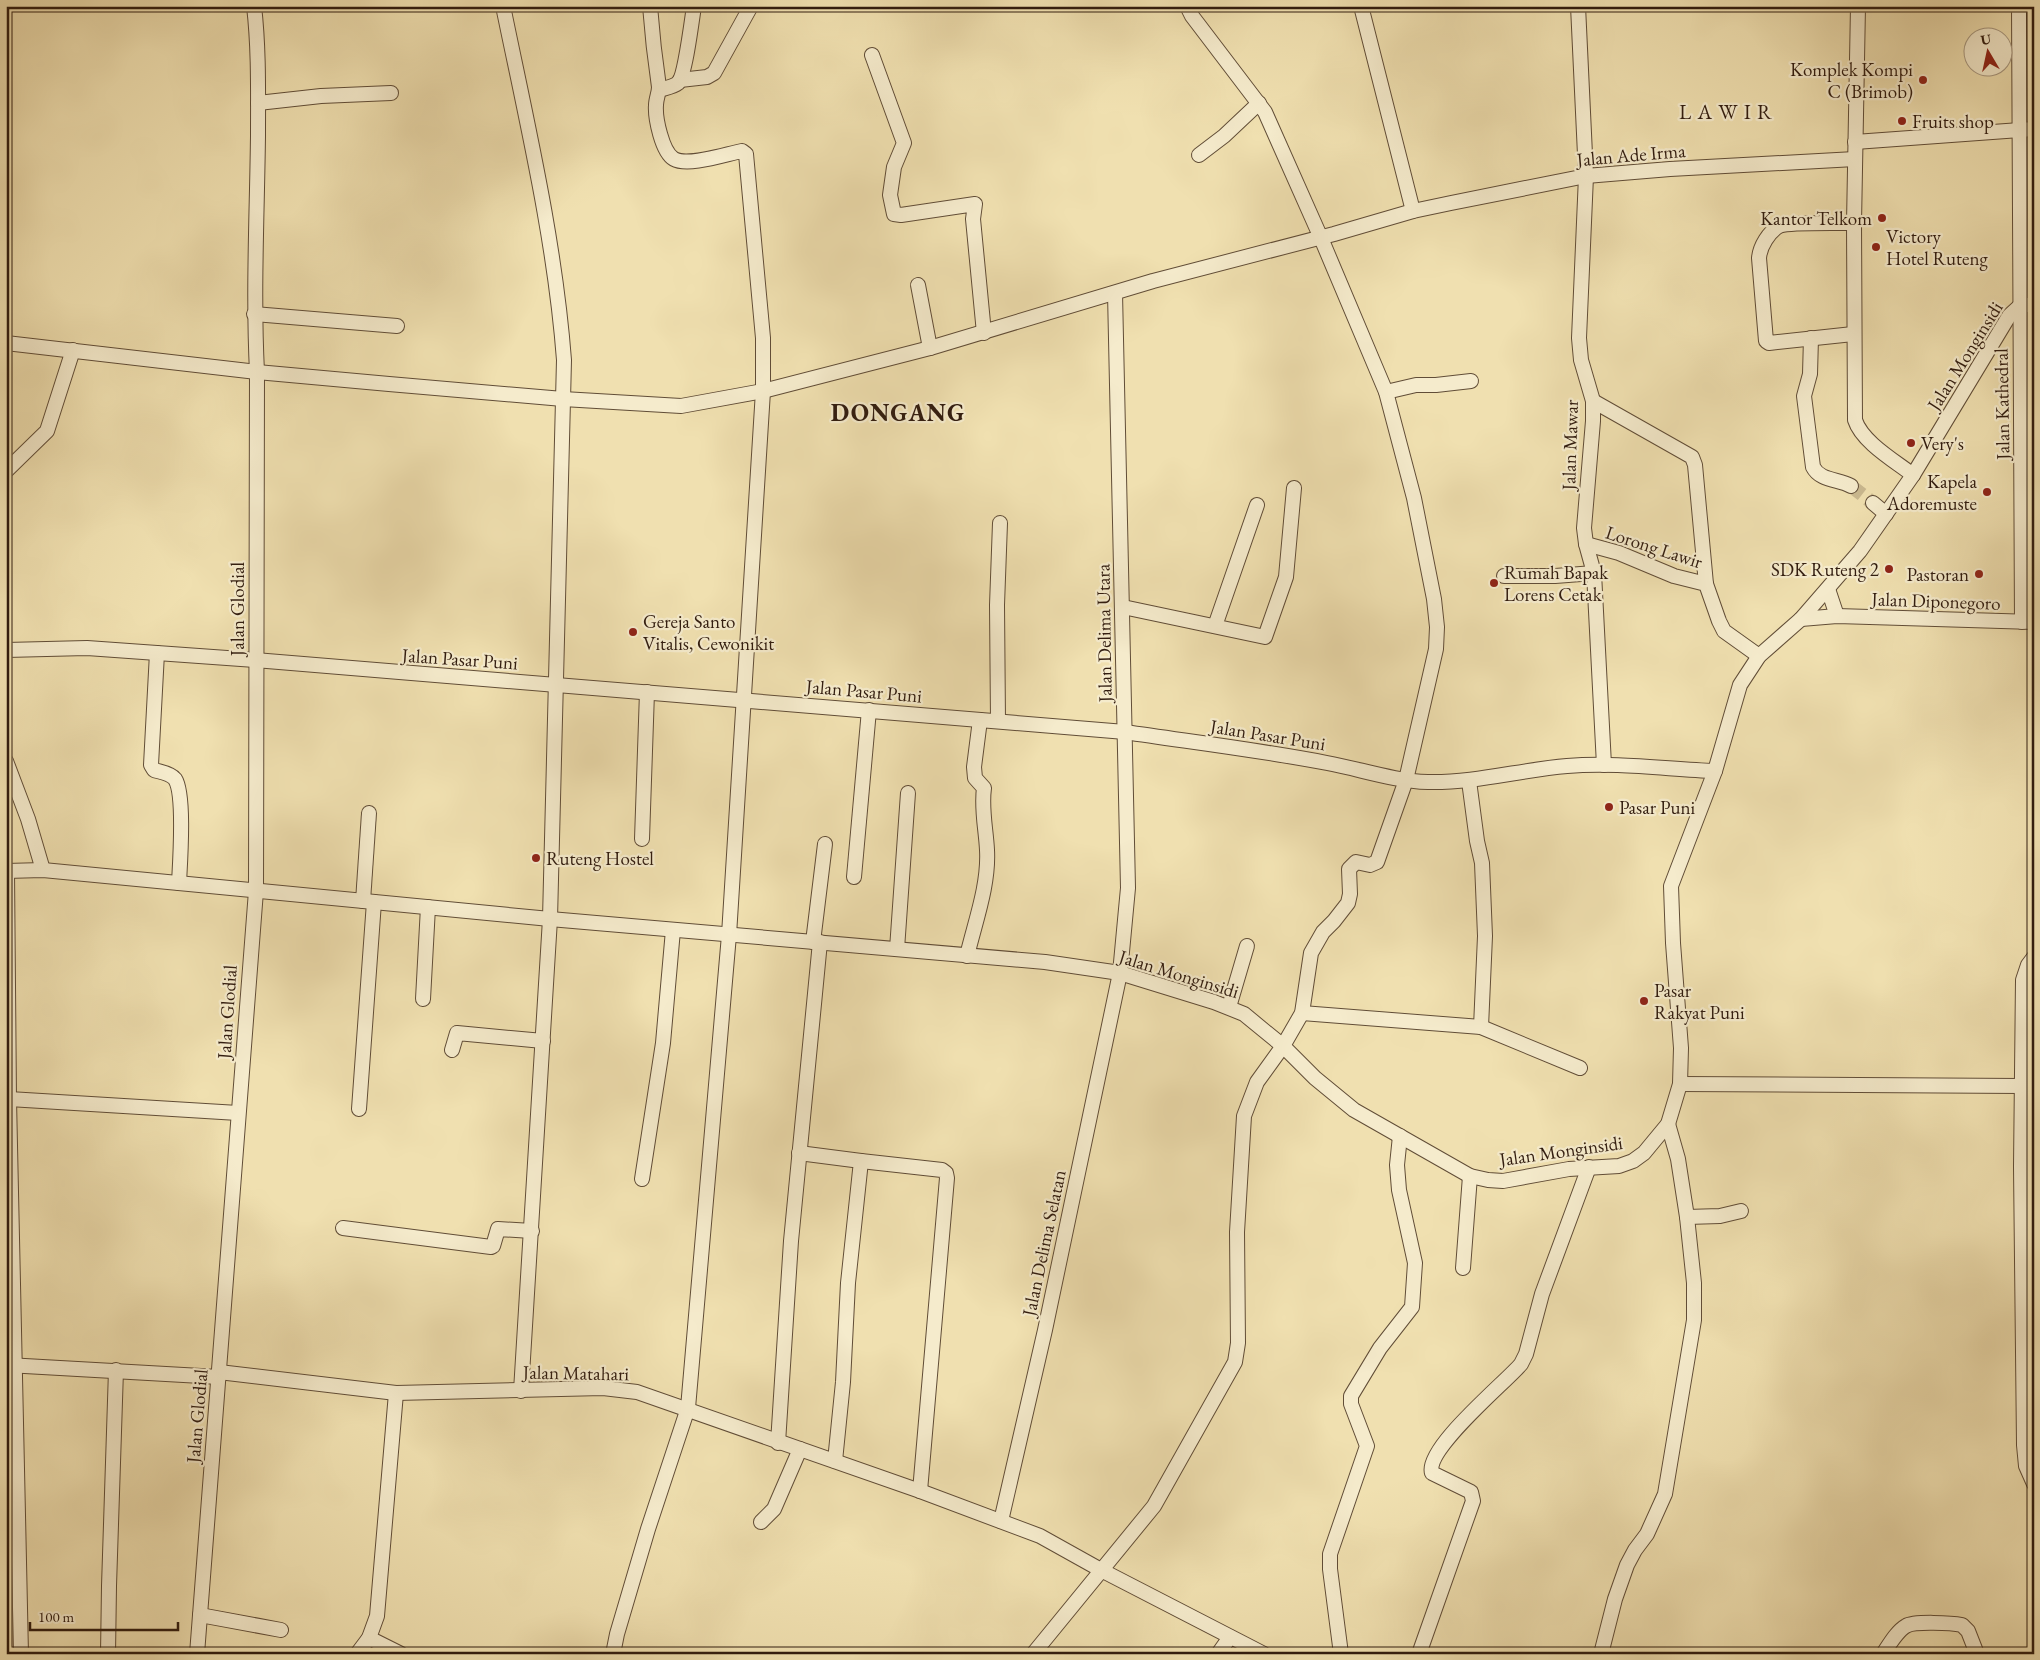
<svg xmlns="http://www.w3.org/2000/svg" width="2040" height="1660" viewBox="0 0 2040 1660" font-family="'EB Garamond',serif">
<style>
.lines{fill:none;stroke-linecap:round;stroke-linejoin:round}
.minor-tunnel{stroke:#cab990;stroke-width:14;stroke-dasharray:14 7;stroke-linecap:butt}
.minor-casing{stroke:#614d37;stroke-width:16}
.minor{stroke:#f5ebcc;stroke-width:14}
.poi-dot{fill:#8f2418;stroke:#f5ebcc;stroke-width:2}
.labels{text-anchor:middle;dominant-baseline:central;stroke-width:4.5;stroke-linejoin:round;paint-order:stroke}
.poi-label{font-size:19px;fill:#311c0f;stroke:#f5ebcc;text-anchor:start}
.street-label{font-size:19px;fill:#311c0f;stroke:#f5ebcc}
.quarter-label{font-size:21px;letter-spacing:1px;fill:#311c0f;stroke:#f5ebcc}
.district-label{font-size:24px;font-weight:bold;letter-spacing:1px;fill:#311c0f;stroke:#f5ebcc}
</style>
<rect width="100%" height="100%" fill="#f0e0b0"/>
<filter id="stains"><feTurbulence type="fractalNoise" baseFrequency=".004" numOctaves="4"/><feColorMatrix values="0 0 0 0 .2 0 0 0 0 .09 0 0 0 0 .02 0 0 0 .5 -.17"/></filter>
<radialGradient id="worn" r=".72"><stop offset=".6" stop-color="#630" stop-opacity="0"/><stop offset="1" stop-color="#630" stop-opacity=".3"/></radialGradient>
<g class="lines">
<path class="minor-tunnel" d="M1851 486 1873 503"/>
<g class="minor-casing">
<g id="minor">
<path d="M503 6C527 123 555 241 564 360L550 919 521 1391"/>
<path d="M1361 6 1413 211"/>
<path d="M1578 6 1586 176 1579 338 1581 360 1593 401V421L1584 528 1586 544 1594 573 1604 765"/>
<path d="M1858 6 1854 223 1855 420C1862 442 1895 461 1913 475"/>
<path d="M2019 6 2022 622"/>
<path d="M872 55 904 143 894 167 890 195 894 214 901 215 975 204 973 219 984 333"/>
<path d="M680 80 707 77 714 73 751 6"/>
<path d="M659 90C665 88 673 87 678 83 685 76 692 19 694 6"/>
<path d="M258 103 321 96 391 93"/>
<path d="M1855 142 2034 129"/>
<path d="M1199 155 1224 136 1259 103"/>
<path d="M918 285 930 348"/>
<path d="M254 314 397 326"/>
<path d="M1853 334 1769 343 1766 341 1759 258C1760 246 1769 232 1779 226 1787 222 1842 223 1854 223"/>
<path d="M1811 338 1810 374 1804 396 1813 467C1820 481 1839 479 1851 486"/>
<path d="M6 343 257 372 389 384 563 399 681 406 763 391 930 348 1153 281 1334 234 1413 211 1451 203 1586 176 1670 169 1855 159"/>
<path d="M1386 392 1416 385H1436L1471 381"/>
<path d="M1593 401 1692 457 1695 465 1706 584"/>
<path d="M6 471 47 431 73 350"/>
<path d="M1873 503 1886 514"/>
<path d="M1586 544 1619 553 1674 576 1706 584 1719 621 1724 631 1759 656"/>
<path d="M1504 576H1555L1594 573"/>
<path d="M1828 589 1837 616"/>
<path d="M1123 607 1265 637 1286 577 1294 488"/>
<path d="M1801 619 1837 616 2034 622"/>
<path d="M1215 626 1257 505"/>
<path d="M6 650 87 648 255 660 1125 732C1192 742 1260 750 1327 763 1360 769 1394 781 1428 782 1475 783 1520 770 1567 766 1616 762 1666 769 1715 771"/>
<path d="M157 653 151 765 154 770C160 772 170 773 175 779 185 794 180 863 179 883"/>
<path d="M998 721 997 605 1000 523"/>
<path d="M6 761 28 819 43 870"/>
<path d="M1469 781 1477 841 1482 863 1485 936 1481 1027"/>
<path d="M642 839 647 692"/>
<path d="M6 871 43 870 550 919 1045 962 1120 973 1214 1002 1244 1014 1283 1046 1315 1078 1354 1110 1470 1176 1488 1180 1503 1181 1569 1169 1619 1166 1633 1161 1644 1153 1668 1124 1680 1084 1681 1048 1673 943 1671 886 1715 771 1740 685 1759 656 1801 619 1860 551 1913 475 2009 316 2021 305H2034"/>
<path d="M7 871 9 1099 21 1654"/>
<path d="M854 877 869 710"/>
<path d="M363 901 369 813"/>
<path d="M813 942 825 844"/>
<path d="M897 949 908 793"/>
<path d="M967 956C975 922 989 885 987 850 986 829 981 809 984 788L975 778 974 767 980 720"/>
<path d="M2034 957 2028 965 2023 980 2021 1167 2024 1445 2026 1466 2034 1484"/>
<path d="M423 999 428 907"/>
<path d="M1229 1007 1247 946"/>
<path d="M1302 1013 1481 1027 1580 1068"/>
<path d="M452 1050 457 1033 543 1041"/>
<path d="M1680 1084 2021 1086"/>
<path d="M9 1099 238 1113"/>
<path d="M359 1109 374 902"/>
<path d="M799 1153 861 1161 848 1283 843 1382 835 1461"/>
<path d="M861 1161 942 1170 946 1173 947 1178 920 1491"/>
<path d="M642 1179 663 1043 673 930"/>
<path d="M1687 1217 1720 1216 1741 1211"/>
<path d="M343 1228 491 1247 493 1246 498 1229 532 1231"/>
<path d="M1463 1268 1470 1176"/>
<path d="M7 1365 219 1377"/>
<path d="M219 1372 396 1393 603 1388 637 1392 920 1491 1040 1536 1101 1570 1264 1654"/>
<path d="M778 1443 791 1241 820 942"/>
<path d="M1001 1521 1045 1330 1120 973 1128 888 1115 293"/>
<path d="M761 1522 774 1509 800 1449"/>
<path d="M200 1615 281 1630"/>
<path d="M369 1638 401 1654"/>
<path d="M108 1654 109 1586 116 1370"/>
<path d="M197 1654 256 891 257 372C253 293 257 215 258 136 258 93 259 49 254 6"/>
<path d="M357 1654 369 1638 377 1616 396 1393"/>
<path d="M613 1654 617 1634 648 1529 688 1408 729 935 763 391V338L746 154 742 151C726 154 688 167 674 159 662 152 655 118 656 105 656 99 659 93 659 87 655 60 652 33 650 6"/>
<path d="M1033 1654 1154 1506 1235 1362 1238 1343 1237 1232 1244 1116 1257 1082 1283 1046 1302 1013 1311 953 1323 932 1334 921 1348 903 1350 894 1349 869 1356 862 1370 865 1377 862 1406 780 1436 649 1437 627 1434 599 1414 498 1386 392 1321 238 1265 112 1192 16 1187 6"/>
<path d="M1218 1654 1230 1637"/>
<path d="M1341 1654 1330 1569V1554L1367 1446 1351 1404V1396L1380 1348 1412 1307 1415 1263 1399 1190 1397 1165 1400 1136"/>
<path d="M1419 1654 1473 1501 1471 1492 1432 1473C1424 1449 1506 1382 1521 1364L1526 1354 1542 1294 1589 1167"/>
<path d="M1601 1654 1615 1599 1627 1565 1635 1550 1647 1534 1665 1494 1694 1320V1283L1687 1217 1678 1159 1668 1124"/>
<path d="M1883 1654C1889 1645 1897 1631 1906 1626 1914 1621 1952 1623 1962 1625L1968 1631 1977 1654"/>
</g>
</g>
<use href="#minor" class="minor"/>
</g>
<g class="poi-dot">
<circle cx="1923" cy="80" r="5"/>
<circle cx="1902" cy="121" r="5"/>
<circle cx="1882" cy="218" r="5"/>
<circle cx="1876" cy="247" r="5"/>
<circle cx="1911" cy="443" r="5"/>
<circle cx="1987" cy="492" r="5"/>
<circle cx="1889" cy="569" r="5"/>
<circle cx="1979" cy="574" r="5"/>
<circle cx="1494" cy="583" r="5"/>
<circle cx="633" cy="632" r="5"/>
<circle cx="1609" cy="807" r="5"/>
<circle cx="536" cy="858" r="5"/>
<circle cx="1644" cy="1001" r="5"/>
</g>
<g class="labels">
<g class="poi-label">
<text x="1913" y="69" text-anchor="end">Komplek Kompi<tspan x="1913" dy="22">C (Brimob)</tspan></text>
<text x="1912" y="121">Fruits shop</text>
<text x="1872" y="218" text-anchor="end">Kantor Telkom</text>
<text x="1886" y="236">Victory<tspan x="1886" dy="22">Hotel Ruteng</tspan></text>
<text x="1921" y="443">Very's</text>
<text x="1977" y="481" text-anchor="end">Kapela<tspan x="1977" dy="22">Adoremuste</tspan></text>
<text x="1879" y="569" text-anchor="end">SDK Ruteng 2</text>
<text x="1504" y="572">Rumah Bapak<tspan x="1504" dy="22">Lorens Cetak</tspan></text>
<text x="1969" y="574" text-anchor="end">Pastoran</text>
<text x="643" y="621">Gereja Santo<tspan x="643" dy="22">Vitalis, Cewonikit</tspan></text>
<text x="1619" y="807">Pasar Puni</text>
<text x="546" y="858">Ruteng Hostel</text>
<text x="1654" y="990">Pasar<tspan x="1654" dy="22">Rakyat Puni</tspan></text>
</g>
<g class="street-label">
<text transform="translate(1631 155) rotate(-5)">Jalan Ade Irma</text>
<text transform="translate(1965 356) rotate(-58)">Jalan Monginsidi</text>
<text transform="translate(2002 404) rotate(-91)">Jalan Kathedral</text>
<text transform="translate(1570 445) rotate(-88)">Jalan Mawar</text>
<text transform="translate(1654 547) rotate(18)">Lorong Lawir</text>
<text transform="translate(1936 601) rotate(2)">Jalan Diponegoro</text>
<text transform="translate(237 609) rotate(-90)">Jalan Glodial</text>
<text transform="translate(1104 633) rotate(-91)">Jalan Delima Utara</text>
<text transform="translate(460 659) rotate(4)">Jalan Pasar Puni</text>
<text transform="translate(864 691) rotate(5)">Jalan Pasar Puni</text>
<text transform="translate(1268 735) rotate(9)">Jalan Pasar Puni</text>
<text transform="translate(1179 974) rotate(17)">Jalan Monginsidi</text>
<text transform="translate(227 1012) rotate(-86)">Jalan Glodial</text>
<text transform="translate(1561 1151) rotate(-8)">Jalan Monginsidi</text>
<text transform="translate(1044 1243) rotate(-78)">Jalan Delima Selatan</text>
<text transform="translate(576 1373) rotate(1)">Jalan Matahari</text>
<text transform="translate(197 1416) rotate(-85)">Jalan Glodial</text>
</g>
<g class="quarter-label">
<text x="1726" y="111">L A W I R</text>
</g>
<g class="district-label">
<text x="898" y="412">DONGANG</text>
</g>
</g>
<rect width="2040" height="1660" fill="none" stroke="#f0e0b0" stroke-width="25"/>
<rect x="8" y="8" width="2025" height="1645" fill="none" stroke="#311c0f" stroke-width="2.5"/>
<rect x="12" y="12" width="2015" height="1635" fill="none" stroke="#311c0f"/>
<g transform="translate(1988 52) rotate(351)"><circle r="24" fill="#f5ebcc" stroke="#a79880"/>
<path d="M0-4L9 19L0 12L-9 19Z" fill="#8f2418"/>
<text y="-8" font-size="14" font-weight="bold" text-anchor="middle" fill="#311c0f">U</text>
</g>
<path d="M30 1622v8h148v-8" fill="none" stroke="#311c0f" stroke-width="2.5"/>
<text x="38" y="1622" font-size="15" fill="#311c0f" stroke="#f5ebcc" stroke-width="4" paint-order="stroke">100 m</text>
<rect width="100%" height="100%" filter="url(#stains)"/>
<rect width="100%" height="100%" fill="url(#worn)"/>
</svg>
